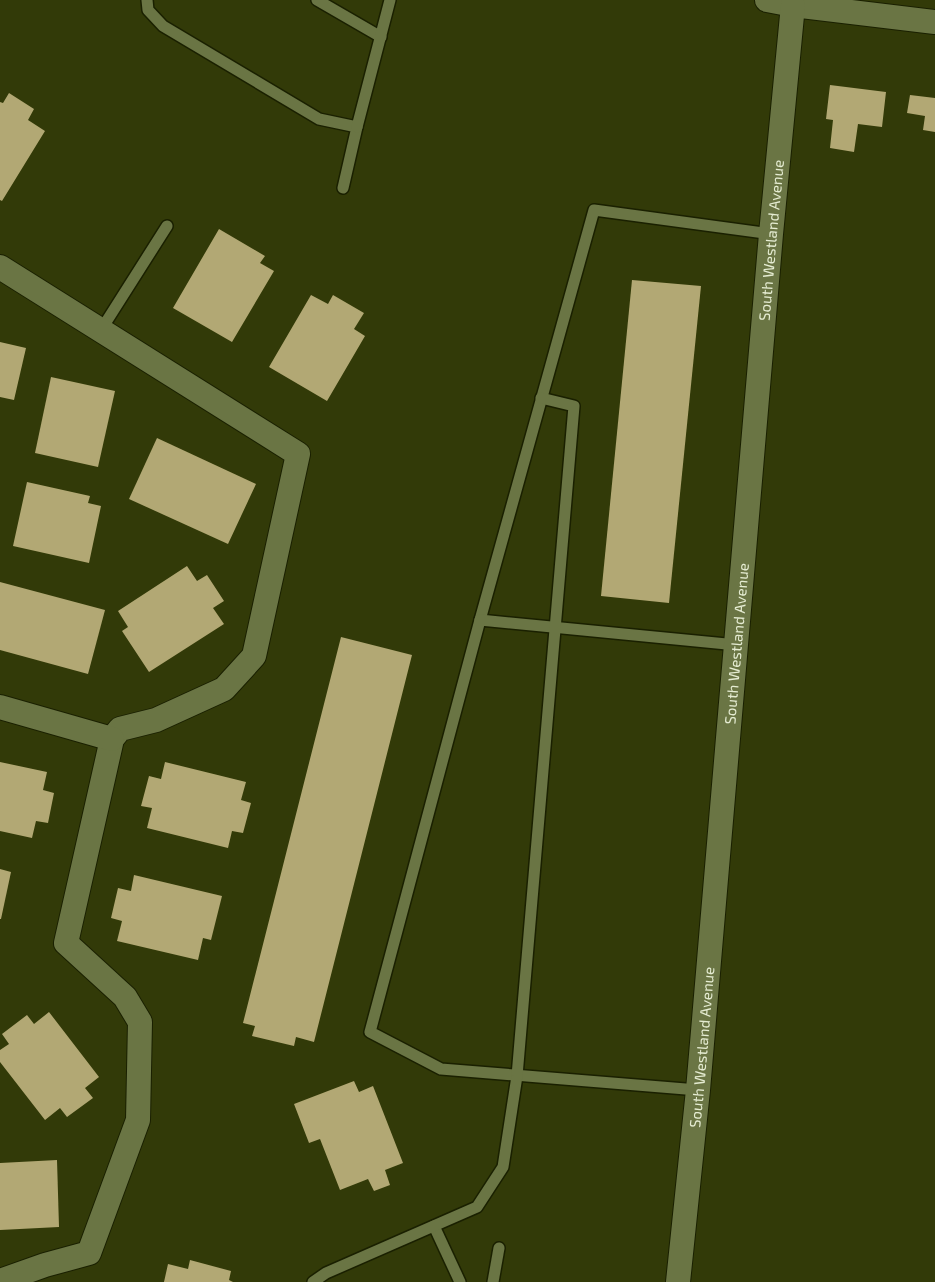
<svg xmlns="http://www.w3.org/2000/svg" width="935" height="1282" viewBox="0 0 935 1282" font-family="'Exo 2',sans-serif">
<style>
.building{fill:#b2a874}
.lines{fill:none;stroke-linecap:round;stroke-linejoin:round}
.service-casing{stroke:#1a2000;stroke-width:14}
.minor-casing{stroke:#1a2000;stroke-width:26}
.service{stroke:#6a7544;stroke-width:11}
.minor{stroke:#6a7544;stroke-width:24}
.labels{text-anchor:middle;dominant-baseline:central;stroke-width:5;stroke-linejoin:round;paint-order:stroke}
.street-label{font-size:15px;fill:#e5ecd2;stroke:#1b1f0b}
</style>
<rect width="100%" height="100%" fill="#323a08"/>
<g class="building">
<path d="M830 85 886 92 882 127 858 124 854 152 830 148 833 120 826 119Z"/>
<path d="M9 93 34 109 28 120 45 131 2 201 0 200V102L3 103Z"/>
<path d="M910 95 935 98V132L923 130 925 116 907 113Z"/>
<path d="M219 229 265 256 260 263 274 271 232 342 173 308Z"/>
<path d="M632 280 701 286 669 603 601 596Z"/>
<path d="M311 295 328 304 333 295 364 313 354 329 365 336 327 401 269 367Z"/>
<path d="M0 342 26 348 14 400 0 397Z"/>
<path d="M51 377 115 391 98 467 35 453Z"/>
<path d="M157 438 256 484 228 544 129 499Z"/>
<path d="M27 482 90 496 88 503 101 506 89 563 13 546Z"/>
<path d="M187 566 197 581 207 575 224 601 213 608 224 624 149 672 122 631 128 627 118 611Z"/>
<path d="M0 582 105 610 88 674 0 650Z"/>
<path d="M341 637 412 655 314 1042 296 1037 294 1046 252 1036 255 1026 243 1023Z"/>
<path d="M0 762 47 772 43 790 54 793 48 823 36 821 32 838 0 831Z"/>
<path d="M165 762 246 782 241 800 251 803 243 833 232 831 228 848 147 828 152 808 141 806 149 776 161 779Z"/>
<path d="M0 869 11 872 1 919H0Z"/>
<path d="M134 875 222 896 211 940 203 938 198 960 117 941 122 921 111 918 118 888 131 891Z"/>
<path d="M49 1012 99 1077 85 1088 93 1098 67 1117 60 1108 45 1120 0 1062V1050L9 1044 2 1034 27 1015 34 1024Z"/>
<path d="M354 1081 359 1092 373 1086 403 1163 385 1170 390 1185 374 1191 368 1179 340 1190 320 1139 309 1143 294 1104Z"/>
<path d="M57 1160 59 1227 0 1230V1163Z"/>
<path d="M190 1260 231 1271 229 1280 233 1282H164L168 1264 188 1269Z"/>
</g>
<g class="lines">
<g class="service-casing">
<g id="service">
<path d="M147 0 148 10 163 26 319 119 357 127 343 188"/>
<path d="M317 0 381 37"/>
<path d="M357 127 390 0"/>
<path d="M101 330 167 226"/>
<path d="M480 620 594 210 771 234"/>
<path d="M698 1090 441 1069 370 1032 480 620 737 645"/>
<path d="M434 1226 460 1282"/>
<path d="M313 1282 326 1273 477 1207 503 1167 517 1076 574 406 541 398"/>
<path d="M493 1282 499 1248"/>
</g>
</g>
<g class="minor-casing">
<g id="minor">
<path d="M767 0 793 5 935 22"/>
<path d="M0 267 298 454 254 656 224 689 156 720 120 729 112 739 66 943 125 997 140 1022 138 1120 89 1253 45 1265 0 1281"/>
<path d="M0 707 112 739"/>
<path id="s1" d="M678 1282 698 1090 771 234 793 5"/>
</g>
</g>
<use href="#service" class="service"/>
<use href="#minor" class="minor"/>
</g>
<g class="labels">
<g class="street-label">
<text stroke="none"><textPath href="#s1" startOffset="1046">South Westland Avenue</textPath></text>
<text stroke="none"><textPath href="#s1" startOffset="641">South Westland Avenue</textPath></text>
<text stroke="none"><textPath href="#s1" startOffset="236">South Westland Avenue</textPath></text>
</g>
</g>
</svg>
